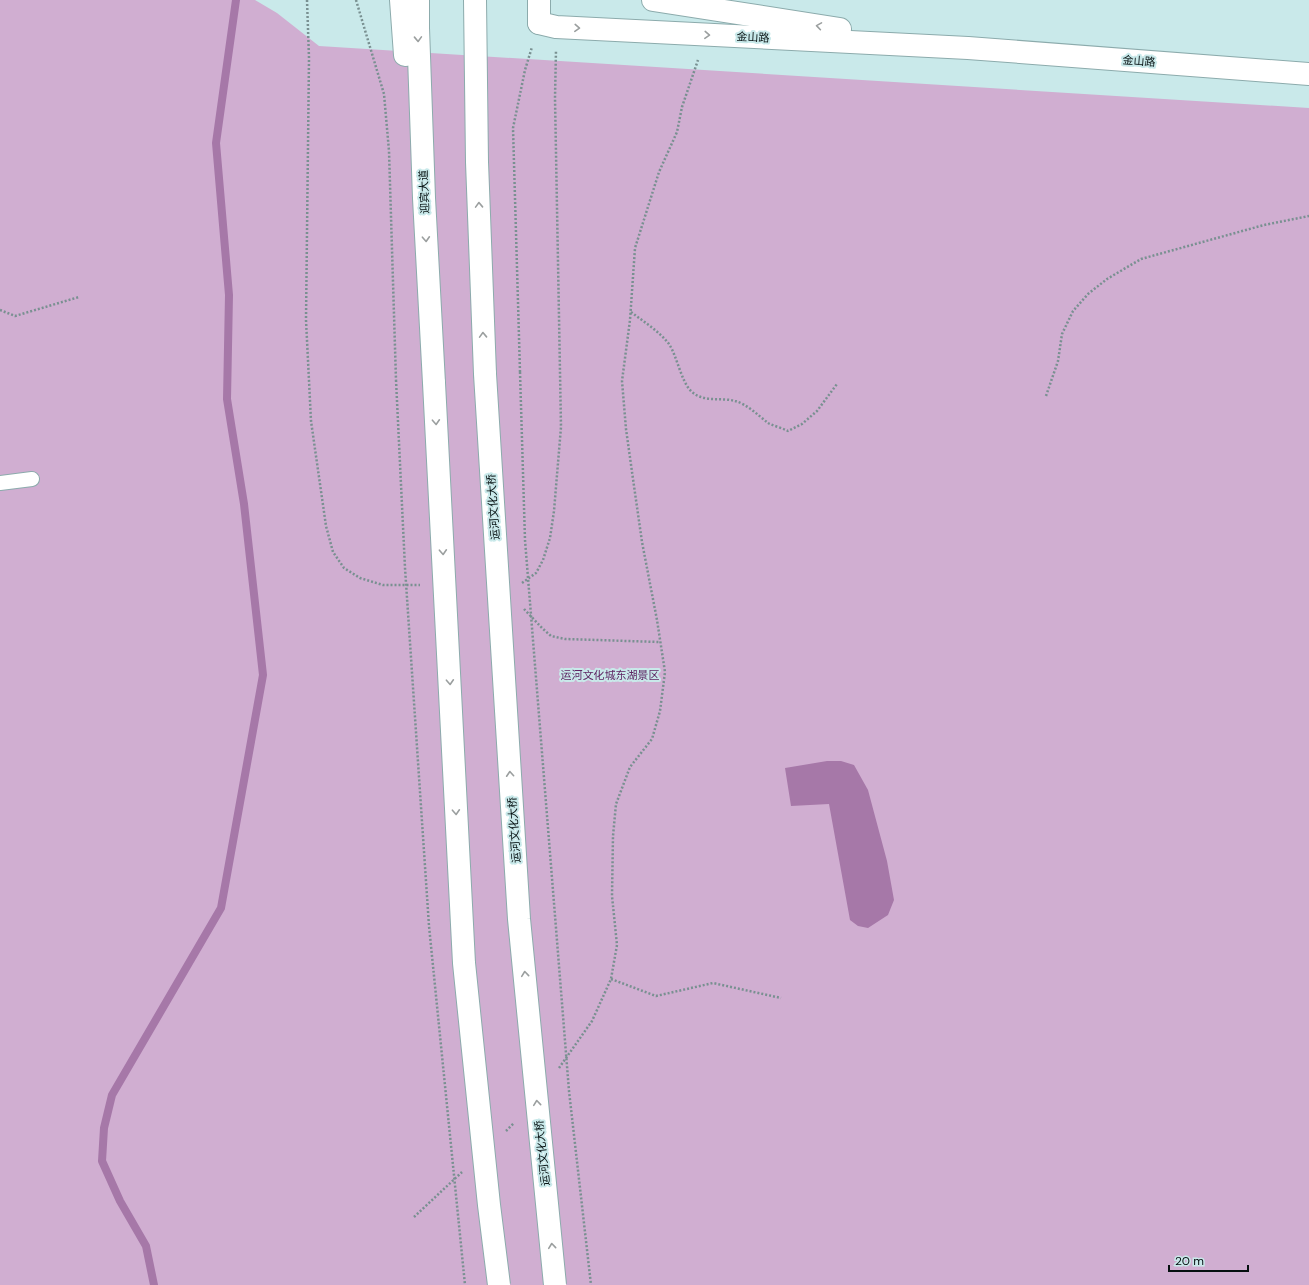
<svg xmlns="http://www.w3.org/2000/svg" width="1309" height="1285" viewBox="0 0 1309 1285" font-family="'DM Sans','Noto Sans SC',sans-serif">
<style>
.green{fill:#d0aed1}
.water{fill:#a678a8}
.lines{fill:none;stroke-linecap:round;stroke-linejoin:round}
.stream{stroke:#a678a8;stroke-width:8}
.lane-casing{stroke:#8cabac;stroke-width:16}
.secondary-casing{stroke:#8cabac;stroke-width:24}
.primary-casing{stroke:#8cabac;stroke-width:24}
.highway-casing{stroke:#8cabac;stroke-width:24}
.path{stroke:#799091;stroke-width:2.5;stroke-dasharray:2 2;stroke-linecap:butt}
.lane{stroke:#fff;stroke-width:14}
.secondary{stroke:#fff;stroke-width:22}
.primary{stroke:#fff;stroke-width:22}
.highway{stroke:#fff;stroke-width:22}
.highway-bridge-casing{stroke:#8cabac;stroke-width:24;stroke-linecap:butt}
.path-bridge{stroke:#799091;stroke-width:2.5;stroke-dasharray:2 2;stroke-linecap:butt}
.highway-bridge{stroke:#fff;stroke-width:22}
.oneway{stroke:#9b9f9f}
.labels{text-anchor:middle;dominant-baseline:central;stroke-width:4;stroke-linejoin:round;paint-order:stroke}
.street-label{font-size:11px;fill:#050f10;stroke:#c9e9ea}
.park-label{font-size:11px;fill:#5f2663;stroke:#c9e9ea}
</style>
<rect width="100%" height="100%" fill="#c9e9ea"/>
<path class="green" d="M0 0H255L277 13 319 46 1309 108V1285H0Z"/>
<path class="water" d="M827 761H841L854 765 868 790 887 861 894 900 888 915 868 928 858 926 850 920 829 804 791 806 785 768Z"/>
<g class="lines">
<path class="stream" d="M154 1285 146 1246 120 1201 102 1161 104 1128 112 1095 221 908 263 675 244 504 227 399 229 295 216 143 236 0"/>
<g class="lane-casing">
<path id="lane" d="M0 483 32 479"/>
</g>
<g class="secondary-casing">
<g id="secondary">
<path d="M653 0 840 29"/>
<path d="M539 23 556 27 968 48 1309 74"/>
</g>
</g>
<g class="primary-casing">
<path id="primary" d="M539 23V0"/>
</g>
<g class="highway-casing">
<g id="highway">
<path d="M401 0 405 55"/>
<path d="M418 0V28L424 198 434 383"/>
<path d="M475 0 477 162 485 374"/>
</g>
</g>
<g class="path">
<path d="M307 0 309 58 306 320 311 421 326 526 333 552 344 568 360 578 383 585H420"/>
<path d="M356 0 384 94 389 151 396 380"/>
<path d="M0 310 15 316 79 297"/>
<path d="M631 312C644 322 659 331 669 344 677 356 681 381 691 391 703 403 721 397 735 401 747 404 759 416 768 423 774 426 782 428 788 431L802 424 817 411 837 384"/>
<path d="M520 372 513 128 525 70 532 47"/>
<path d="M1046 396 1058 361 1062 334 1073 311 1088 294 1107 279 1141 259 1264 225 1309 216"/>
<path d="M522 583 536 573 543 560 550 538 554 511 561 427 555 98 556 50"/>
<path d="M524 609 542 628 551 636 565 639 660 642"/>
<path d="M611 979 656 996 713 983 781 998"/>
<path d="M559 1068 592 1021 611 979 617 945 612 896 613 836 616 804 630 767 652 739 660 711 665 672 657 620 642 542 634 486 626 429 622 381 630 320 635 248 659 172 677 132 682 107 698 60"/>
<path d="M506 1131 514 1123"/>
<path d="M414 1217 462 1172"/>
</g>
<use href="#lane" class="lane"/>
<use href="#secondary" class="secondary"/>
<use href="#primary" class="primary"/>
<use href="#highway" class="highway"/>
<g class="highway-bridge-casing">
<g id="highway-bridge">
<path d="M485 374 519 919 555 1285"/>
<path d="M434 383 464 963 489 1205 499 1285"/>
</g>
</g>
<g class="path-bridge">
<path d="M520 372 525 540 569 1091 591 1285"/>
<path d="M396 380 405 568 429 926 465 1285"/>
</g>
<use href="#highway-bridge" class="highway-bridge"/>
</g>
<defs><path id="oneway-chevron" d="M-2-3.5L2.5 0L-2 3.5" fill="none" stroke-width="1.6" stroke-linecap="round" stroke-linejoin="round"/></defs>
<g class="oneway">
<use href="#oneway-chevron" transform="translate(819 26) rotate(-171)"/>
<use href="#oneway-chevron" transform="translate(577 28) rotate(3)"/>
<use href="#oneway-chevron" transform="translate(707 35) rotate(3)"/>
<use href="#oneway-chevron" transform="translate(418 39) rotate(88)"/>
<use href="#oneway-chevron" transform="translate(479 205) rotate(-92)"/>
<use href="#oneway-chevron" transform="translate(426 239) rotate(87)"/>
<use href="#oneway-chevron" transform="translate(483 335) rotate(-92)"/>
<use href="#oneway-chevron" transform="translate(436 422) rotate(87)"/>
<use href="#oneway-chevron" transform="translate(443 552) rotate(87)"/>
<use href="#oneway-chevron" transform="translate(450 682) rotate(87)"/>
<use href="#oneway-chevron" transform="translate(510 774) rotate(-94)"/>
<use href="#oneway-chevron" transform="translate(456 812) rotate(87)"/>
<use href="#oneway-chevron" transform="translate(525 974) rotate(-96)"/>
<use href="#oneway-chevron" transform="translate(537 1103) rotate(-96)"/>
<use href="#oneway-chevron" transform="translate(552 1246) rotate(-96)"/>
</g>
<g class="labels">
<g class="street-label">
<text transform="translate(753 37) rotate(3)">金山路</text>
<text transform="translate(1139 61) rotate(4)">金山路</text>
<text transform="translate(424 192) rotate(-92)">迎宾大道</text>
<text transform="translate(493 507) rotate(-94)">运河文化大桥</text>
<text transform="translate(514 830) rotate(-94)">运河文化大桥</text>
<text transform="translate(542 1153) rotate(-96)">运河文化大桥</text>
</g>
<g class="park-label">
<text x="610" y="675">运河文化城东湖景区</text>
</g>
</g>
<path d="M1169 1265v6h79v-6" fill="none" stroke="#050f10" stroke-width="2"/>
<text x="1175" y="1265" font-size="12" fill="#050f10" stroke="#c9e9ea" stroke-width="3" paint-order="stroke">20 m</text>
</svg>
